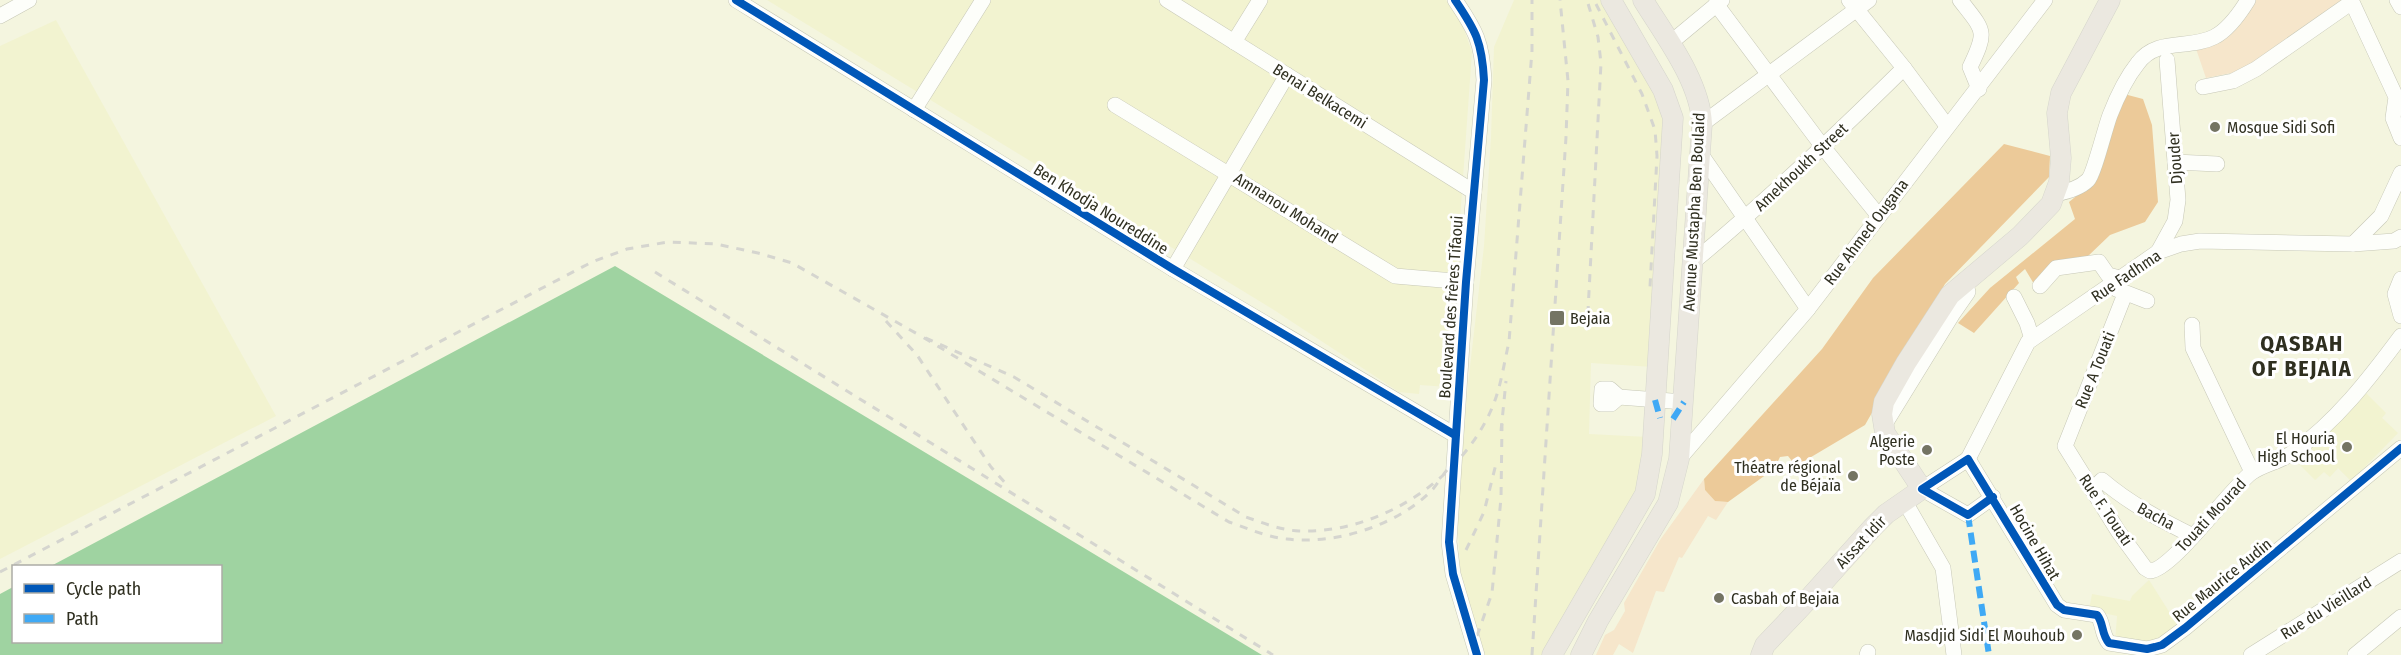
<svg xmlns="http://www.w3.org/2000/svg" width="2401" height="655" viewBox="0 0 2401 655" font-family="'Fira Sans Condensed',sans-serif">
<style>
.built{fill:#f2f3d0}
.green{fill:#f6e6cb}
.forest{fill:#ecca99}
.water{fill:#9fd3a1}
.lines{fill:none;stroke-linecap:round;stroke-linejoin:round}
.minor-casing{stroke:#c7c8b7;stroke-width:16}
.major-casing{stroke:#d5d5cb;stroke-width:21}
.minor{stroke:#fdfefa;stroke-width:15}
.major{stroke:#ebe8e0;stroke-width:20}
.rail{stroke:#d5d5cf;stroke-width:3;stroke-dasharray:8 8;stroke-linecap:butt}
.quiet{stroke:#3fa9f5;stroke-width:6;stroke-dasharray:12 6;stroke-linecap:butt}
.cycleway-casing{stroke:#fff;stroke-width:11}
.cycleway{stroke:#0057b8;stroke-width:8}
.poi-dot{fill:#747463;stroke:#fff;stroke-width:2}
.labels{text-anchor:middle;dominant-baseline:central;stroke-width:6;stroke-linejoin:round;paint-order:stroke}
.street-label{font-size:16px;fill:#2f2f20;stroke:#fff}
.poi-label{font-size:16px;fill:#2f2f20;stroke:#fff;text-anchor:end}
.district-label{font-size:22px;font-weight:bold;letter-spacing:1.5px;fill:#2f2f20;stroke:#fff}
</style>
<rect width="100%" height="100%" fill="#f4f5df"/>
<g class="built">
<path d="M767 0H1446L1461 21 1472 52 1448 387 1420 385 1419 394 1399 392 1274 310Z"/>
<path d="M1514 0H1606L1666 107 1653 367 1591 363 1589 434 1648 437 1641 492 1548 655H1478L1461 584 1457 515 1468 384 1484 246 1491 137 1494 47Z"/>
<path d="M56 20 276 416 0 559V46Z"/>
<path d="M2364 391 2386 413 2382 418 2398 433 2351 481 2338 468 2330 477 2324 472 2315 480 2296 461Z"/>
<path d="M2149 580 2168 610 2182 627 2162 642H2115L2117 616 2089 610 2092 594 2130 601 2132 596Z"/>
</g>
<g class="green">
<path d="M2248 0H2357L2233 81 2231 73 2206 78 2194 43 2213 38Z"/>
<path d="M1704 479 1705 490 1715 501 1728 502 1716 520 1708 516 1682 558 1679 557 1664 592 1656 591 1633 653 1619 644 1613 655H1596L1605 635 1614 630 1625 611 1624 603 1660 540Z"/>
</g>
<g class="forest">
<path d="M2124 94 2143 99 2152 125 2158 202 2145 222 2110 235 2086 258 2034 284 2025 269 2016 277 2019 283 1974 333 1958 323 1990 288 2075 219 2069 202 2096 180Z"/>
<path d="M2004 144 2050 156 2049 177 1945 284 1865 425 1796 466 1788 456 1780 457 1774 469 1728 502 1715 501 1705 490 1704 479 1822 349 1873 278Z"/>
</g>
<path class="water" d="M615 266 1262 655H0V594L13 587 14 642H220V566H51Z"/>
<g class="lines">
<g class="minor-casing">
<g id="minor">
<path d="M736 0 1173 269 1455 435"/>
<path d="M1167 0 1474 192"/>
<path d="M1455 0C1476 31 1482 42 1484 80L1466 282 1449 542 1453 574 1477 655"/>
<path d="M1849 0 1904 68 1947 126"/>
<path d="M1960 0C1984 31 1988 30 1970 67L1979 89"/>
<path d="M2397 0 2401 7"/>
<path d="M1716 4 1823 147 1878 215"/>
<path d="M0 16 29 0"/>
<path d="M1234 42 1260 0"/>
<path d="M1669 44 1722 0"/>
<path d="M2203 87 2233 81 2256 69 2352 2 2396 97 2393 118 2401 138"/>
<path d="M1115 105 1395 276 1466 282"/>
<path d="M914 110 983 0"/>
<path d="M1702 124 1869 0"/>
<path d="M1700 153 1808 309"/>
<path d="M2175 162 2217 164"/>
<path d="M2055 194C2066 192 2079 189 2088 180 2094 174 2105 128 2110 115 2117 97 2126 78 2138 63 2157 37 2189 50 2214 37 2228 30 2240 13 2248 0"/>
<path d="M2353 244 2381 216 2401 173"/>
<path d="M2158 252 2175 221 2178 200 2167 60"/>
<path d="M1693 262C1767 201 1836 135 1904 68"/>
<path d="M1173 269 1287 75"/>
<path d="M2401 279 2395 294 2401 316"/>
<path d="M2040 286 2056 268 2099 262 2108 275 2120 278"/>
<path d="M2116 289 2147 301"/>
<path d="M2125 294 2065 446 2118 531 2145 568 2150 571C2172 570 2230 489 2251 473 2263 464 2280 462 2292 453 2336 422 2369 379 2401 336"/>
<path d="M2014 297 2027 323 2032 339"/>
<path d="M2192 325 2193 348 2252 472"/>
<path d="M1602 389H1610L1619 397 1611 404H1601Z"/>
<path d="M1619 397 1684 402"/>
<path d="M1883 427 1952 315 1968 292 1965 281"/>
<path d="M1679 459 1808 309 2045 0"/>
<path d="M1968 459 2028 342 2158 252 2181 244 2200 241 2353 244 2394 241 2401 237"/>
<path d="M2092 490 2102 480C2130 504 2161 520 2193 536"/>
<path d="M1993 497 1968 515 1922 489 1968 459 2057 605 2064 610 2097 615C2104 623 2101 634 2109 643L2147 649 2155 647 2162 645 2185 628 2401 448"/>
<path d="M1905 502 1943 568 1954 655"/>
<path d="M1867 655 1868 652"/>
<path d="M2251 655 2401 561"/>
<path d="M2355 655 2401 617"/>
</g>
</g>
<g class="major-casing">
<g id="major">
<path d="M1552 655 1645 494 1652 454 1673 118 1663 90 1611 0"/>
<path d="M1581 655 1598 621 1668 503 1679 459 1702 124C1700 81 1665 36 1643 0"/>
<path d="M1761 655 1765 645 1802 606 1872 528 1886 514 1922 489 1885 433 1882 414 1884 402 1906 363 1950 295 2020 236 2051 204 2059 182 2061 158 2057 113 2061 93 2110 0"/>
</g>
</g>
<use href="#minor" class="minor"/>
<use href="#major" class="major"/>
<g class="rail">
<path d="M1596 4 1642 94 1655 130 1657 156 1650 287"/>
<path d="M655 272 1273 655"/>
<path d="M886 321 917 355 991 467 1007 485"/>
<path d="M1587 330 1601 63 1598 37 1587 0"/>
<path d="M1501 431 1506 381"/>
<path d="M1447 470C1442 476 1438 483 1433 489 1399 525 1336 545 1287 539 1267 537 1249 529 1229 522L921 336 1014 377 1246 517C1263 523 1280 530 1299 531 1377 534 1461 481 1492 408 1501 387 1504 363 1509 342L1532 51V0"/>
<path d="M1466 550 1484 512 1496 464"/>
<path d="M0 572 592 262 627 249 668 242 716 244 758 253 792 263 921 336"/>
<path d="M1477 636 1492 593 1501 498 1502 424"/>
<path d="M1532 655 1566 137 1568 81 1560 0"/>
</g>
<g class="quiet">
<path d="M1655 400 1660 418"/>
<path d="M1673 419 1684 402"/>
<path d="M1968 515 1989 655"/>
</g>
<g class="cycleway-casing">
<g id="cycleway">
<path d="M736 0 1173 269 1455 435"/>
<path d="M1455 0C1476 31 1482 42 1484 80L1466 282 1449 542 1453 574 1477 655"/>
<path d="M1993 497 1968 515 1922 489 1968 459 2057 605 2064 610 2097 615C2104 623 2101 634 2109 643L2147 649 2155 647 2162 645 2185 628 2401 448"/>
</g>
</g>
<use href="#cycleway" class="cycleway"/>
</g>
<g class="poi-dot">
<circle cx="2215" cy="127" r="6"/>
<rect x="1549" y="310" width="16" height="16" rx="3"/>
<circle cx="2347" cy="447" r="6"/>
<circle cx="1927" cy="450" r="6"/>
<circle cx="1853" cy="476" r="6"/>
<circle cx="1719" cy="598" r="6"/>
<circle cx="2077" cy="635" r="6"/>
</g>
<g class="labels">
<g class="street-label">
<text transform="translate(1320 96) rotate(32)">Benai Belkacemi</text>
<text transform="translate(2175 158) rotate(-94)">Djouder</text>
<text transform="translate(1801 167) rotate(-43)">Amekhoukh Street</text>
<text transform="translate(1286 208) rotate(32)">Amnanou Mohand</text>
<text transform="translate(1101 209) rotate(32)">Ben Khodja Noureddine</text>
<text transform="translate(1694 212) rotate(-87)">Avenue Mustapha Ben Boulaid</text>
<text transform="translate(1866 232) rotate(-53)">Rue Ahmed Ougana</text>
<text transform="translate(2126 276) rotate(-34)">Rue Fadhma</text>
<text transform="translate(1451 307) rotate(-86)">Boulevard des frères Tifaoui</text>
<text transform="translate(2095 370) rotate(-68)">Rue A Touati</text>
<text transform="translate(2106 510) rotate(56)">Rue F. Touati</text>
<text transform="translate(2211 515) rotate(-47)">Touati Mourad</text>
<text transform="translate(2156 516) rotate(28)">Bacha</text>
<text transform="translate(1861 542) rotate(-47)">Aissat Idir</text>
<text transform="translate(2035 542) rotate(60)">Hocine Hihat</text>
<text transform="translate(2222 580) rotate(-39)">Rue Maurice Audin</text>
<text transform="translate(2326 608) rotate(-32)">Rue du Vieillard</text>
</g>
<g class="poi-label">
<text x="2227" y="127" text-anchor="start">Mosque Sidi Sofi</text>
<text x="1570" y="318" text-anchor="start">Bejaia</text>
<text x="2335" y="438">El Houria<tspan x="2335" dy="18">High School</tspan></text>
<text x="1915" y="441">Algerie<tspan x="1915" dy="18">Poste</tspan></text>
<text x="1841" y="467">Théatre régional<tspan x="1841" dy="18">de Béjaïa</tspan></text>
<text x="1731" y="598" text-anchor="start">Casbah of Bejaia</text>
<text x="2065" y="635">Masdjid Sidi El Mouhoub</text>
</g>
<g class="district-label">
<text x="2302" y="343">QASBAH<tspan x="2302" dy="25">OF BEJAIA</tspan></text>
</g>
</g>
<rect x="12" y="565" width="210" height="78" fill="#ffffff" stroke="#acaca6" stroke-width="1.5"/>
<rect x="24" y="584" width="30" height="9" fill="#0057b8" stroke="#acaca6" stroke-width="1.5"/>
<text x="66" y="595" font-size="18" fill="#2f2f20">Cycle path</text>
<rect x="24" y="614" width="30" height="9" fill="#3fa9f5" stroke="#acaca6" stroke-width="1.5"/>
<text x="66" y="625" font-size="18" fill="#2f2f20">Path</text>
</svg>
